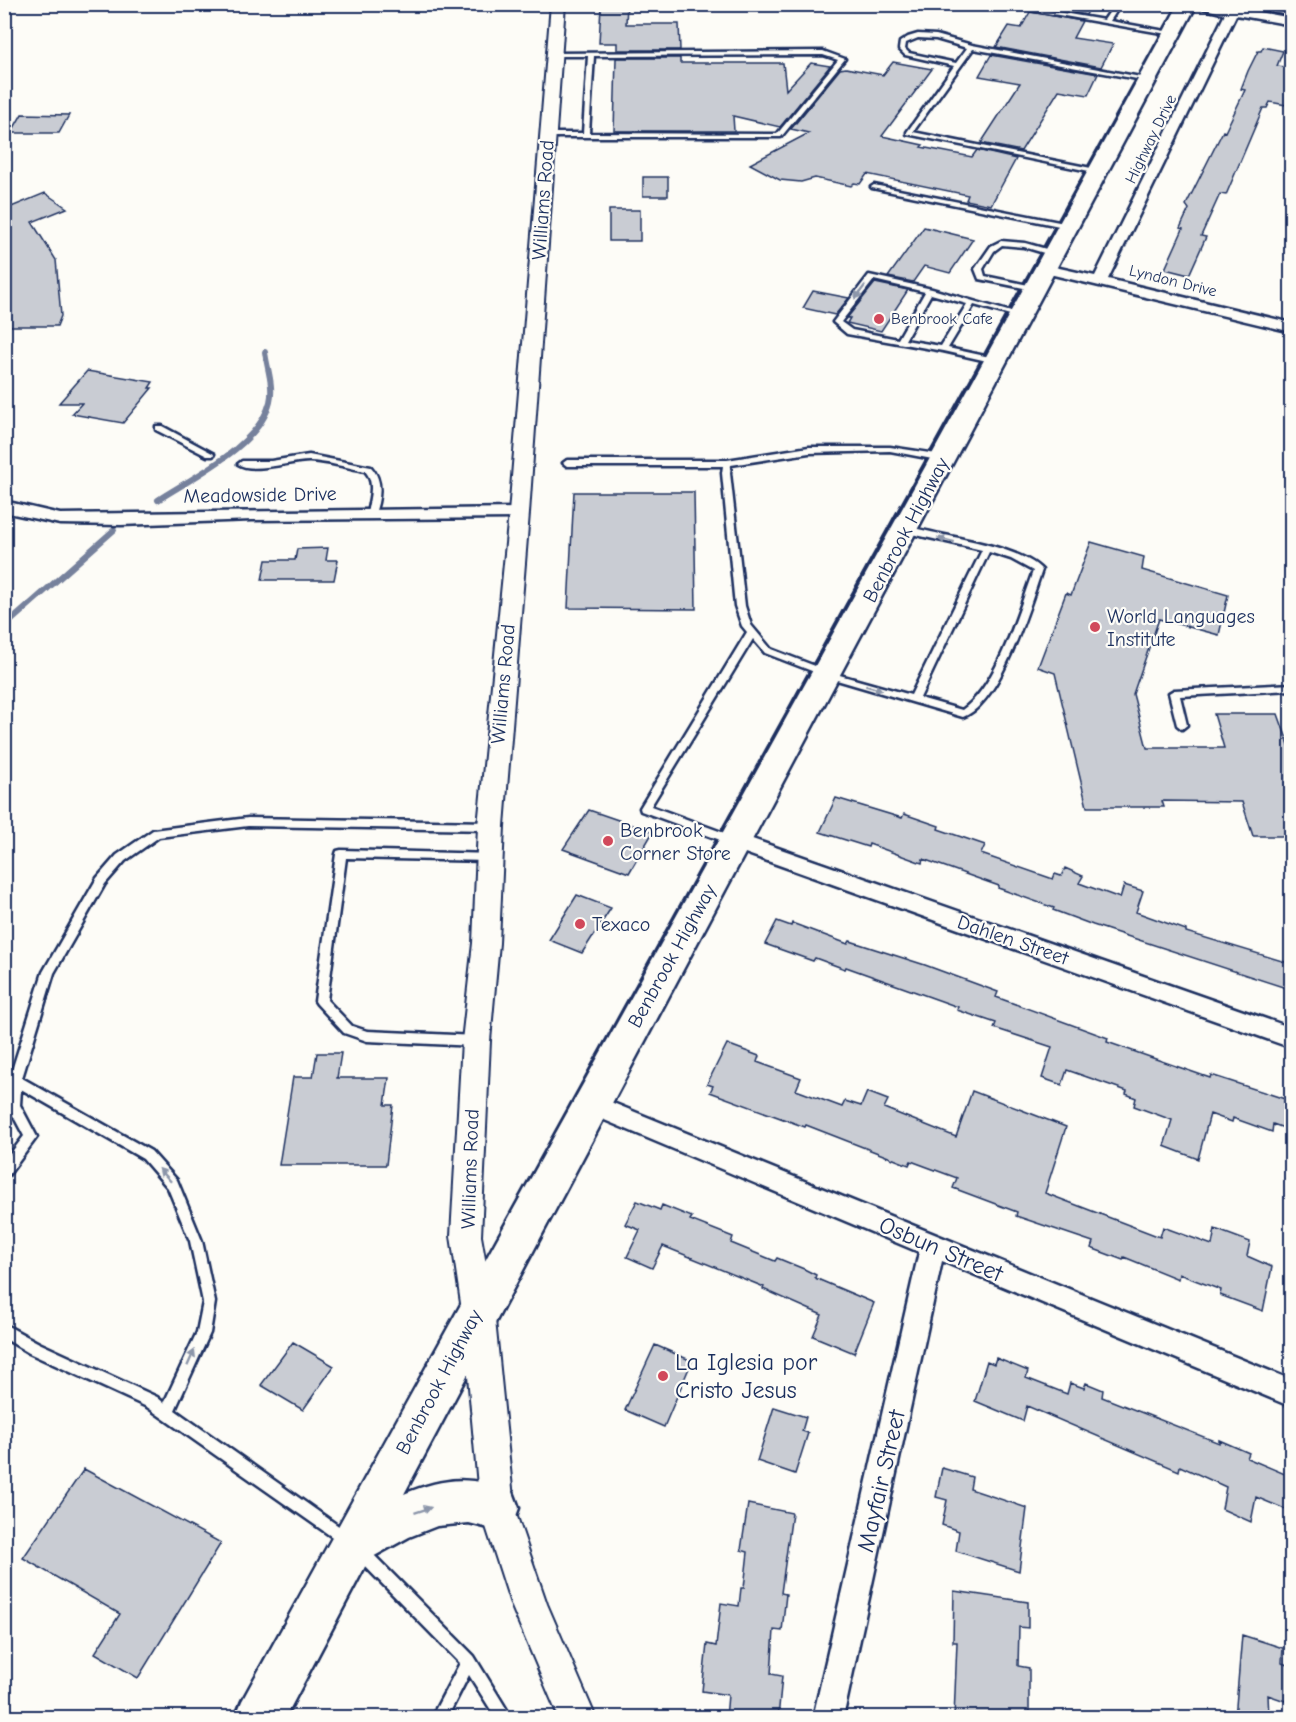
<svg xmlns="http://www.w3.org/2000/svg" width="1296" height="1722" viewBox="0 0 1296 1722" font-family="'Comic Neue',sans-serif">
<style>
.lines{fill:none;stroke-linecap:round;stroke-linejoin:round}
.stream{stroke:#76819c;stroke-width:6}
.building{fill:#c9ccd3;stroke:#1b2f5e;stroke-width:1.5}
.service-casing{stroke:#1b2f5e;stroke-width:5}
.minor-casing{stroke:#1b2f5e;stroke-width:5}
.tertiary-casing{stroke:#1b2f5e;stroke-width:4}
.primary-casing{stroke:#1b2f5e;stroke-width:5}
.service{fill:#fdfcf7;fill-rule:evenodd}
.minor{fill:#fdfcf7;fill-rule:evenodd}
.tertiary{fill:#fdfcf7;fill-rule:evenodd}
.primary{fill:#fdfcf7;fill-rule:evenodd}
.oneway{fill:#8c96aa}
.poi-dot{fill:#d1495b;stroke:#fdfcf7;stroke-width:2}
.labels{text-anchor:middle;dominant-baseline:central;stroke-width:4.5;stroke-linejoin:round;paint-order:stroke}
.far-street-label{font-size:16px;fill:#1b2f5e;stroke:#fdfcf7}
.far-poi-label{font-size:16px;fill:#1b2f5e;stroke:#fdfcf7;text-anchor:start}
.street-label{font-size:20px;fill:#1b2f5e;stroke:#fdfcf7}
.poi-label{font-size:20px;fill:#1b2f5e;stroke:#fdfcf7;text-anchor:start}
.near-street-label{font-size:24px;fill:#1b2f5e;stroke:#fdfcf7}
.near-poi-label{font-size:24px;fill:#1b2f5e;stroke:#fdfcf7;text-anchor:start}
</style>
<rect width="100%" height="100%" fill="#fdfcf7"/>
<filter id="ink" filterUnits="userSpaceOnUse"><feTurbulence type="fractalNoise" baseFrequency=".0167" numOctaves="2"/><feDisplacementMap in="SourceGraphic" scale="12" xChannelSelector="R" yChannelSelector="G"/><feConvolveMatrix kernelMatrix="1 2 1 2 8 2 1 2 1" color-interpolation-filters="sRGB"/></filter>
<g filter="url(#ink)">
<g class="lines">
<path class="stream" d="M 158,500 C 193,477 259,446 270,402 C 274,386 267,368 265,352
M 4,627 L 114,530"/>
</g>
<path class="building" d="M 627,4 L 626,24 L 679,24 L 680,50 L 617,50 L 617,43 L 599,43 L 601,6 Z
M 1035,4 L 1091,4 L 1086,15 Z
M 1030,12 L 1082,21 L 1073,38 L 1113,44 L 1101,67 L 996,47 L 1009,26 L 1021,28 Z
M 1263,47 L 1283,51 L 1277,66 L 1292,68 L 1292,106 L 1270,102 L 1267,108 L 1263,108 L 1226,195 L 1220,194 L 1201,236 L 1206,237 L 1189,275 L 1165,269 L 1183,229 L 1180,228 L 1189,209 L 1186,205 L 1223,131 L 1225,132 L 1245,90 L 1241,89 L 1248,71 L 1258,51 L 1261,51 Z
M 991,55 L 1098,74 L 1088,95 L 1059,90 L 1021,151 L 981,143 L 1020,83 L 979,76 Z
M 616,58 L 680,58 L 680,63 L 783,63 L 786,90 L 811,63 L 830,66 L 780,127 L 733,116 L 734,131 L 614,131 Z
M 893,62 L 932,69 L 882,136 L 923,145 L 921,147 L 972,157 L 977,150 L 1016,159 L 991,205 L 966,200 L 968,195 L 867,174 L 860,184 L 854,183 L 851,186 L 815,178 L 801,182 L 780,180 L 750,164 L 809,133 L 791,129 L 840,69 L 846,68 L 883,75 Z
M 22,114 L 69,115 L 59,133 L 11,133 Z
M 643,177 L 668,177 L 668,196 L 643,196 Z
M 45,193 L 67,208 L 32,222 L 56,260 L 61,316 L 57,326 L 4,326 L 4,210 Z
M 609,210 L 640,210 L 640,241 L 609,241 Z
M 924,227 L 973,239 L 950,273 L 924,266 L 913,282 L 888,277 Z
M 875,283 L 908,290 L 881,331 L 847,323 L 850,318 L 847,318 Z
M 813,291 L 849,298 L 835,315 L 803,308 Z
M 87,371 L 153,382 L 149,388 L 152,388 L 123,423 L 72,414 L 82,403 L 59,403 Z
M 574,492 L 694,492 L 696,609 L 568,608 Z
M 1091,542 L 1144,557 L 1142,570 L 1228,595 L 1219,635 L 1159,619 L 1133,694 L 1147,748 L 1224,748 L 1214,714 L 1278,714 L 1292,753 L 1292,836 L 1253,836 L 1242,802 L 1162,801 L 1164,807 L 1087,807 L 1055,673 L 1038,667 L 1066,593 L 1071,595 Z
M 328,548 L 326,560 L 338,560 L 334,580 L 262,580 L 266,560 L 295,560 L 297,549 Z
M 836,798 L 902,818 L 904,814 L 939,826 L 938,829 L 985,845 L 981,854 L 1053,879 L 1055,874 L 1061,876 L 1065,868 L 1083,876 L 1079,883 L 1120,898 L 1124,885 L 1143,891 L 1136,912 L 1186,930 L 1186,932 L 1292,964 L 1292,990 L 1093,925 L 1053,910 L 1054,908 L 998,888 L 999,886 L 923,859 L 922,863 L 869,844 L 868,847 L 820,832 Z
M 589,810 L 653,832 L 629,873 L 563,849 Z
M 577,895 L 611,908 L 582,953 L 549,940 Z
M 777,921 L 791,926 L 792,923 L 848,944 L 850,941 L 925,965 L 998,992 L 996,997 L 1108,1038 L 1107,1042 L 1210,1078 L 1211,1075 L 1285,1099 L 1284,1104 L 1292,1106 L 1292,1131 L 1273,1124 L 1272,1132 L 1233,1118 L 1232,1122 L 1210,1114 L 1198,1159 L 1164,1146 L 1172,1120 L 1134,1106 L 1136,1098 L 1126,1094 L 1127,1091 L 1067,1070 L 1062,1085 L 1042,1078 L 1052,1047 L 994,1028 L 996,1023 L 957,1010 L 958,1007 L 846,967 L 845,969 L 815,958 L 813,961 L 765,944 Z
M 727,1044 L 759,1056 L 757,1062 L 801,1078 L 796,1090 L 842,1107 L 845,1101 L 861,1106 L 867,1092 L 888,1100 L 884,1108 L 956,1137 L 972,1091 L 1066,1127 L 1045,1193 L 1160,1237 L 1163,1227 L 1212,1245 L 1215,1229 L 1250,1242 L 1247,1256 L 1272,1267 L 1263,1311 L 1220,1295 L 1221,1290 L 1179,1274 L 1178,1279 L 1124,1257 L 1123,1260 L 1091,1248 L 1093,1242 L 1016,1216 L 1017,1212 L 953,1188 L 957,1178 L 911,1161 L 909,1165 L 806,1125 L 805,1127 L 710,1092 L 713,1086 L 707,1084 Z
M 317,1053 L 341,1053 L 337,1078 L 389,1078 L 385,1105 L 393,1105 L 386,1165 L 279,1165 L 293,1077 L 313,1077 Z
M 637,1201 L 660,1210 L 662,1205 L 692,1217 L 690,1220 L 733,1237 L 731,1243 L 775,1261 L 777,1258 L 804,1269 L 816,1275 L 815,1278 L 874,1303 L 854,1353 L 813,1336 L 822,1315 L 763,1289 L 764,1287 L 663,1246 L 652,1268 L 627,1257 L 640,1230 L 625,1224 Z
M 293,1342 L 334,1366 L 303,1410 L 261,1385 Z
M 655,1345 L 692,1361 L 664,1427 L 625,1410 Z
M 996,1358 L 1028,1371 L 1026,1378 L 1067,1394 L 1070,1383 L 1084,1388 L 1086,1383 L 1103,1390 L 1102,1397 L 1219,1443 L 1219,1440 L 1249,1453 L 1247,1458 L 1292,1477 L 1292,1512 L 1256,1497 L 1251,1522 L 1222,1509 L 1226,1487 L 1180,1466 L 1179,1471 L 1027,1406 L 1023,1421 L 975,1401 L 987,1361 L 994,1364 Z
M 774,1407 L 806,1417 L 802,1431 L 808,1433 L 795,1474 L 757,1461 Z
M 942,1468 L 972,1477 L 970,1489 L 1027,1508 L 1019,1571 L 956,1551 L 959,1531 L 942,1525 L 947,1500 L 936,1497 Z
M 84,1469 L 221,1543 L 138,1678 L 95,1653 L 120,1614 L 23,1558 Z
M 748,1504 L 792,1513 L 781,1593 L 786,1594 L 782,1631 L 774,1630 L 771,1674 L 782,1676 L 778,1718 L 726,1718 L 728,1695 L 702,1691 L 707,1644 L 716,1646 L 721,1603 L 739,1606 L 741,1588 L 744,1588 L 748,1552 L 741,1550 Z
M 954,1591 L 1028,1602 L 1028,1628 L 1019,1627 L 1018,1666 L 1029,1668 L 1029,1718 L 954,1718 L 957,1642 L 953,1642 Z
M 1242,1635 L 1283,1648 L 1282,1663 L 1290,1666 L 1288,1702 L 1268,1695 L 1269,1718 L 1235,1718 Z"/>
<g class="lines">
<g class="service-casing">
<path id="service" d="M 1115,4 L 1121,4 L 1110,21 L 1176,33 L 1173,35 L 1030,10 L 1033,8 L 1104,20 Z
M 918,34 L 936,35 L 972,45 L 1151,79 L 1148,81 L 973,49 L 913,132 L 1101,170 L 1101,172 L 1099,173 L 907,134 L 907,132 L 954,66 L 905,55 L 899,49 L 900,42 L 908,37 ZM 918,38 L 936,39 L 967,48 L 956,63 L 909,53 L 905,49 L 906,43 Z
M 823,51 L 845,59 L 781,137 L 548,137 L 545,135 L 548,133 L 583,133 L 588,56 L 555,56 L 553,55 L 553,53 ZM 823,55 L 838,60 L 777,134 L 589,133 L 594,56 Z
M 874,185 L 1069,224 L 1072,226 L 1069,228 L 872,188 L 871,187 Z
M 1001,241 L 1025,243 L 1057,252 L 1058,254 L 1054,256 L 1024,247 L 1002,245 L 994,251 L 983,269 L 985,276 L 1038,287 L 1038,291 L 979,279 L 975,269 L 991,246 Z
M 869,275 L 932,289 L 1025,316 L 1021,318 L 974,305 L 948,348 L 999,359 L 1000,361 L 996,363 L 943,351 L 847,334 L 833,322 ZM 874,280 L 925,292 L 898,339 L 852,330 L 841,322 ZM 931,294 L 967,304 L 941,346 L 905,340 Z
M 156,426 L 162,426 L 214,454 L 213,456 L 207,456 L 156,430 Z
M 809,447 L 890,447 L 943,455 L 947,458 L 943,461 L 890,451 L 809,453 L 731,465 L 730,473 L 745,606 L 751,625 L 771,649 L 836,674 L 911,695 L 982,550 L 903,532 L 903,528 C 915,527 929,532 940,534 C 968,540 1024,550 1042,570 C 1029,607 1001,703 963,717 L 830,678 L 765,653 L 753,639 L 651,806 L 738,838 L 739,841 L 738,844 L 734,845 L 641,811 L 640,808 L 747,632 L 742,626 L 735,606 L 722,473 L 723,466 L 567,466 L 563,463 L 567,460 L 727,460 ZM 989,552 L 1011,559 L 1033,571 C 1018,612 998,685 962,710 L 920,698 Z
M 309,455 L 371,467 C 384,481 380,500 374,516 L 368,516 L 367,514 C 369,500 376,483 365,471 C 349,468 324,461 309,461 C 291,461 253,474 238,464 L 242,461 L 271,461 Z
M 1292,684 L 1292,690 L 1180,696 L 1187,725 L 1182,729 L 1177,725 L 1169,693 L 1174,690 Z
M 248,818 L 491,822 L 496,826 L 491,830 L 248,826 L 159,837 L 125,861 L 105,884 L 54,973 L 22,1078 L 151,1151 L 177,1180 L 202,1241 L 215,1302 L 210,1333 L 175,1410 L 350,1534 L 352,1539 L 350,1544 L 345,1546 L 147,1407 L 29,1353 L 4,1338 L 4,1324 L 39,1343 L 157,1397 L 164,1403 L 197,1332 L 203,1302 L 190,1241 L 168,1188 L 143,1159 L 21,1089 L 20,1105 L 37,1137 L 8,1176 L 4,1177 L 4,1162 L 24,1136 L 8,1106 L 9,1080 L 43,972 L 97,878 L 117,855 L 153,830 Z
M 341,850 L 493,854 L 494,857 L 493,860 L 489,861 L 346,858 L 327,1000 L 352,1026 L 367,1031 L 476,1036 L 480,1038 L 482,1041 L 480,1044 L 476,1046 L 367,1041 L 344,1033 L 317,1004 L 315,1001 L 336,854 L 337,851 Z
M 360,1544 L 365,1546 L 474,1656 L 512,1718 L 496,1718 L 469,1675 L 447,1718 L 431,1718 L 460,1663 L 355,1556 L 353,1551 L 355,1546 Z"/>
</g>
<g class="minor-casing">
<path id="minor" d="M 1186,4 L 1213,4 L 1292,18 L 1292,25 L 1236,15 L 1108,279 L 1292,323 L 1292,332 L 1041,272 L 1039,269 L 1046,265 L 1095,276 L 1225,14 Z
M 4,501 L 60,514 L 519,508 L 525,509 L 528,513 L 525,517 L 519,518 L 252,520 L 121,525 L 60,524 L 4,512 Z
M 735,833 L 1292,1028 L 1292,1048 L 728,847 L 725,841 L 728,835 Z
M 591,1094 L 1292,1380 L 1292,1407 L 942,1261 L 843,1718 L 813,1718 L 919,1252 L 583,1111 L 579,1104 L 583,1097 Z"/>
</g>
<g class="tertiary-casing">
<path id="tertiary" d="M 551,4 L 565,4 L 529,513 L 504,826 L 499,943 L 490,1041 L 481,1236 L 494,1310 L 514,1508 L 547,1604 L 596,1718 L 559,1718 L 512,1607 L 480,1508 L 462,1310 L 451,1236 L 462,1041 L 473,943 L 478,826 L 509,513 Z"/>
</g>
<g class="primary-casing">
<path id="primary" d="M 1179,4 L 1197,4 L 404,1494 C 445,1477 471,1475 513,1492 L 519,1508 L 513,1524 L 497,1530 L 469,1523 L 437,1526 L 409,1537 L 369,1559 L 285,1718 L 235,1718 L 242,1701 C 553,1135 870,572 1179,4 Z"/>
</g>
<use href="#service" class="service"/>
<use href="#minor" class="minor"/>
<use href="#tertiary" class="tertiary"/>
<use href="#primary" class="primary"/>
</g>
<defs><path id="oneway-solid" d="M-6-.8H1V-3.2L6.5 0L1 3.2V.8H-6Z" transform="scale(1.5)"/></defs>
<g class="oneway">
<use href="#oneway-solid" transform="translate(860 292) rotate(127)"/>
<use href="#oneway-solid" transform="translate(946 540) rotate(-166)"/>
<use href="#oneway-solid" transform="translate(874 688) rotate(16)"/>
<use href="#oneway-solid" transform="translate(165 1175) rotate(-132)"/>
<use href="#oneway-solid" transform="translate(191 1358) rotate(-66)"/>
<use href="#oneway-solid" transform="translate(423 1510) rotate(-18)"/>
</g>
</g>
<g class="poi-dot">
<circle cx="879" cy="319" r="6"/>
<circle cx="1095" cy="627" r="6"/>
<circle cx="608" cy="841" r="6"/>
<circle cx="580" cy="924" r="6"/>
<circle cx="663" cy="1376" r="6"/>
</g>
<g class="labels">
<g class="far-street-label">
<text transform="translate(1151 139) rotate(-64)">Highway Drive</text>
<text transform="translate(1173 281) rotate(14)">Lyndon Drive</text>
</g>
<g class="far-poi-label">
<text x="891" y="319">Benbrook Cafe</text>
</g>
<g class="street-label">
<text transform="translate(543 200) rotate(-86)">Williams Road</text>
<text transform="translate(260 495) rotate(-1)">Meadowside Drive</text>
<text transform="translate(906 530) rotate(-62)">Benbrook Highway</text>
<text transform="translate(503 684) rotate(-85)">Williams Road</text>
<text transform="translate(1013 940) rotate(19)">Dahlen Street</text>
<text transform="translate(672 956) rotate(-61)">Benbrook Highway</text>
<text transform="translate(470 1169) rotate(-88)">Williams Road</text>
<text transform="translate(439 1382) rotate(-62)">Benbrook Highway</text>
</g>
<g class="poi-label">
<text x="1107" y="616">World Languages<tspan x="1107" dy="23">Institute</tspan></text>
<text x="620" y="830">Benbrook<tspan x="620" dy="23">Corner Store</tspan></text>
<text x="592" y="924">Texaco</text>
</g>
<g class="near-street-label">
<text transform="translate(941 1249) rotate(23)">Osbun Street</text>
<text transform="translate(881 1481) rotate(-77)">Mayfair Street</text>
</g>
<g class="near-poi-label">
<text x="675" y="1362">La Iglesia por<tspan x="675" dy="28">Cristo Jesus</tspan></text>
</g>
</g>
<rect width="1296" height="1722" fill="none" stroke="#fdfcf7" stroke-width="24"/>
<rect x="12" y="12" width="1272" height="1698" fill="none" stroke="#1b2f5e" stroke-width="2" filter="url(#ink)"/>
</svg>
